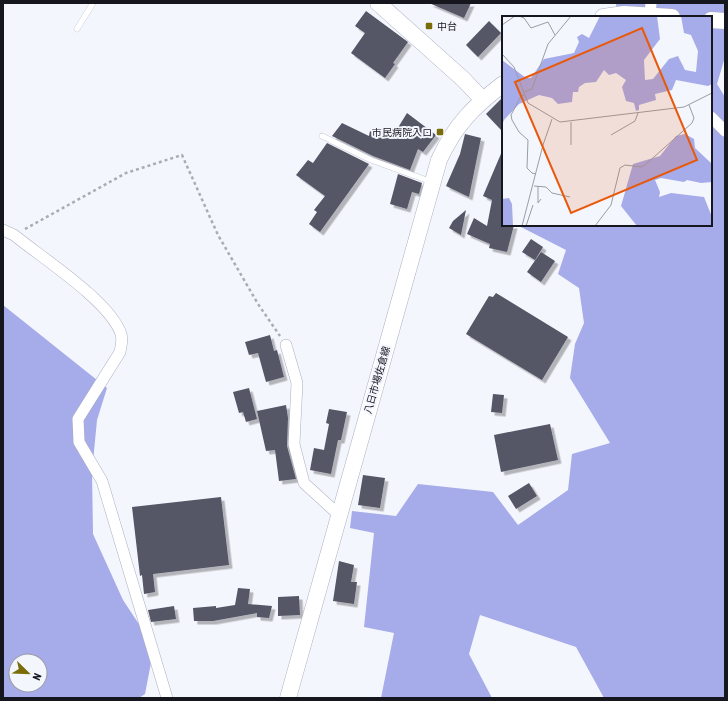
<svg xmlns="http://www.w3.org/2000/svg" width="728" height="701" viewBox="0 0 728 701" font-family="'Asap Condensed','Noto Sans JP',sans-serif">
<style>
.forest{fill:#a6abe9;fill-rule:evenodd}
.building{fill:#545666;filter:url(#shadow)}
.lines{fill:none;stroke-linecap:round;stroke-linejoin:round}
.lane-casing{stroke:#acaec1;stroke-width:6}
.street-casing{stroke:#acaec1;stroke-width:12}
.secondary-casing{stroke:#acaec1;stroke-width:17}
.path{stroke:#aaacb3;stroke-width:2.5;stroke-dasharray:3 3;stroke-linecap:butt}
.lane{stroke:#fff;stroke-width:5.5}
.street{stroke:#fff;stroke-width:11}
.secondary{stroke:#fff;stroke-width:16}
.poi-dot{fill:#7a6c07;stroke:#f4f6fd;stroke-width:1.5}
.labels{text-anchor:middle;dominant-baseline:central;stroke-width:4;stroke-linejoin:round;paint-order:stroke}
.poi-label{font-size:10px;fill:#16171e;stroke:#f4f6fd;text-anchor:start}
.street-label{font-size:10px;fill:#16171e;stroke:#f4f6fd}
.inset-road{fill:none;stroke:#9b9da4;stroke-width:1}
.view{fill:#e8590c;fill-opacity:0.15;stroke:#e8590c;stroke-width:2}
.inset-edge{fill:none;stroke:#16171e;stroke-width:2}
</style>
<defs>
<filter id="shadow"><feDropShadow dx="3.5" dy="3.5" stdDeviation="0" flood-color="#0004"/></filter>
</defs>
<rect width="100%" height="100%" fill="#f4f6fd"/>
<path class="forest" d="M 616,3 L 725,3 L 725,57 L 717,84 L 725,97 L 725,698 L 604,698 L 576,647 L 480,615 L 469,654 L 492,698 L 381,698 L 394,633 L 364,627 L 374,533 L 350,528 L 352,511 L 396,516 L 418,484 L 493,492 L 518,525 L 568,490 L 572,454 L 610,443 L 570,378 L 575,344 L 584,323 L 579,288 L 558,274 L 566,250 L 521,227 L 522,225 L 711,225 L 711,17 L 617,17 Z
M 3,305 L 107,388 L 97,420 L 92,472 L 93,534 L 123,600 L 154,647 L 145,694 L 139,698 L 3,698 ZM 16,661 L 40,661 L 40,685 L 16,685 Z"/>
<path class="building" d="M 429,3 L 471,3 L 464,18 Z
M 366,11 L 408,42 L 393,63 L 395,64 L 385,78 L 351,53 L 365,33 L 355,26 Z
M 489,21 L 501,33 L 478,57 L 466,45 Z
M 503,97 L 503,132 L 486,114 Z
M 407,113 L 436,135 L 423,152 L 418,149 L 410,170 L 373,156 L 332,136 L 342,123 L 369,136 L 370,131 L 391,139 Z
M 465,134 L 481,138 L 469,197 L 446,186 L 460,154 Z
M 327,143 L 369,164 L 320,232 L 309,224 L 317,212 L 314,210 L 325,196 L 296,175 L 308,160 L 313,163 Z
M 503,149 L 503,225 L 514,225 L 507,252 L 489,248 L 490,244 L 467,234 L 474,218 L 487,226 L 492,200 L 483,196 Z
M 398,174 L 422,183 L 419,194 L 412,192 L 407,209 L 390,204 Z
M 466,210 L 461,235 L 449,228 L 453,221 Z
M 531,239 L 543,247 L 535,260 L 522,252 Z
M 541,252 L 555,261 L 541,282 L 527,272 Z
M 496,293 L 568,337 L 542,380 L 466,334 L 489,296 L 493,297 Z
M 270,335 L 274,351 L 277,350 L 284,377 L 266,382 L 258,353 L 249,355 L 245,342 Z
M 249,388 L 257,419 L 246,422 L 243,412 L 239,413 L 233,392 Z
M 493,394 L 504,395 L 502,413 L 491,412 Z
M 286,405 L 288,418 L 287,446 L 296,479 L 279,481 L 275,450 L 266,451 L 257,411 Z
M 329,409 L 347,412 L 341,440 L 338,440 L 331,474 L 310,470 L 314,448 L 324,450 L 329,424 L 326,423 Z
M 550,424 L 558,460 L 501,472 L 494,435 Z
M 363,475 L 385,478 L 380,508 L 358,505 Z
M 529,483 L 537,496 L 516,509 L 508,496 Z
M 221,497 L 229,565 L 153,574 L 155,592 L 144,594 L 142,575 L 140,576 L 132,507 Z
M 339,561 L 354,565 L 351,582 L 357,582 L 354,604 L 333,601 Z
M 238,588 L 250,589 L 248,604 L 272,606 L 269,618 L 257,617 L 257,613 L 213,621 L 194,621 L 193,608 L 216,606 L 216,608 L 235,605 Z
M 299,596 L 300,615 L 278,616 L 278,597 Z
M 174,606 L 176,619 L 151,622 L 148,610 Z"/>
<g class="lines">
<g class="lane-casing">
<path id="lane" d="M 77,29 L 93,3
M 322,136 L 371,160 L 432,182"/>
</g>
<g class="street-casing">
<path id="street" d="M 650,16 L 651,3
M 711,117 L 725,131
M 3,230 L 14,235 C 42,258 110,301 121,334 C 123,340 121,346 120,352 L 78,419 L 79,442 L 102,481 L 167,698
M 286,345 L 297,383 L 294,444 L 304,483 L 339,515"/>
</g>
<g class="secondary-casing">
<path id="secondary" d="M 378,3 L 463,79 L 483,100
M 603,17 L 624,14 L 672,17
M 711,20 L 725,21
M 288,698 L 439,160 C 455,125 473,107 503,84"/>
</g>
<path class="path" d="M 25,229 L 126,173 L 182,155 L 218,235 L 258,304 L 280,336"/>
<use href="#lane" class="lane"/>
<use href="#street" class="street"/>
<use href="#secondary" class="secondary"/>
</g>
<g class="poi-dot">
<rect x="425" y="22" width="8" height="8" rx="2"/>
<rect x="436" y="128" width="8" height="8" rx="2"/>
</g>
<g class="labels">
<g class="poi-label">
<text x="437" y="26">中台</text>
<text x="432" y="132" text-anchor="end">市民病院入ロ</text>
</g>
<g class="street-label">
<text transform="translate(377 380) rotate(-74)">八日市場佐倉線</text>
</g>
</g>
<g transform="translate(502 16)">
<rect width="210" height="210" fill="#f4f6fd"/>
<path d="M 98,0 L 155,0 L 158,23 L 142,44 L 143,64 L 151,63 L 167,43 L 176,40 L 183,54 L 194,56 L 196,35 L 189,19 L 182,17 L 179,0 L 210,0 L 210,68 L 206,70 L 174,64 L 170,74 L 153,78 L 154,84 L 137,89 L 137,94 L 134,95 L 132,87 L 124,85 L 120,71 L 124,64 L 114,57 L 107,59 L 102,54 L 94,66 L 83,67 L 77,71 L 76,76 L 71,76 L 70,86 L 56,88 L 50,82 L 37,79 L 17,88 L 2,104 L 0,109 L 0,44 L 24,62 L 29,62 L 42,43 L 72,37 L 77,26 L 75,21 L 80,18 L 87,22 ZM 183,118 L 192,123 L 193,132 L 210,148 L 210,166 L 199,167 L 185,164 L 182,166 L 159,162 L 153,164 L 158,176 L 157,181 L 169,177 L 202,181 L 210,201 L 210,210 L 135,210 L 119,190 L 131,148 L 158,140 L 174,120 ZM 7,182 L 10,188 L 11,210 L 0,210 L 0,183 Z" fill="#a6abe9"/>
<path class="inset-road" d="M 17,0 L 22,2 L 29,12 L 46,6 L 53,19M 0,9 L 13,0M 0,38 L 12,51 L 26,87 L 58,106 L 182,91 L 210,77M 22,76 L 30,73 L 46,28 L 69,0M 22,79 L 19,80 L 9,99 L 10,104 L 17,116 L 26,124 L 25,152 L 30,157 L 34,158M 69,106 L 69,129M 109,119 L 133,105 L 136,97M 32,170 L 44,171 L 50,177 L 68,181M 36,170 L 36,187 L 39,183M 20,210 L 41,129 L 50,103M 24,210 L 31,189M 93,210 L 109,189 L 118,152 L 123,149 L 139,151 L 143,149 L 190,107 L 192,102 L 187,89"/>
<path class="view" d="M 140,12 L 195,144 L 69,197 L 13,66 Z"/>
<rect width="210" height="210" class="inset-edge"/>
</g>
<rect width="728" height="701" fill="none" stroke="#16171e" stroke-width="8"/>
<g transform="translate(28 673) rotate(113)"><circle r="19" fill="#f4f6fd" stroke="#9b9da4"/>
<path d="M0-3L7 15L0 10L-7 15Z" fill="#7a6c07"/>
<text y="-6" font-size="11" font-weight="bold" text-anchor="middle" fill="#16171e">N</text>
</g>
</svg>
